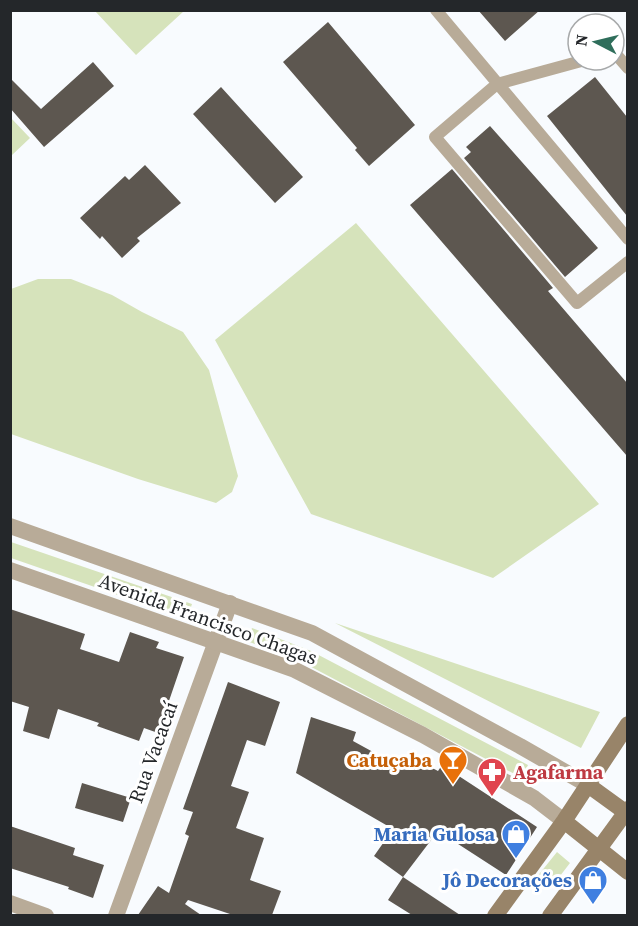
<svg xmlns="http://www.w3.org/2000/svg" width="638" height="926" viewBox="0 0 638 926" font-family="'Source Serif 4',serif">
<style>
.green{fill:#d6e3bb}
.building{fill:#5d5750}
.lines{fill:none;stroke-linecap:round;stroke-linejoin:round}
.service{stroke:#b8ab98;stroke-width:12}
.minor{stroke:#b8ab98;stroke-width:16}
.tertiary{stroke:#b8ab98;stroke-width:16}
.secondary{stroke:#988469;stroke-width:16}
.labels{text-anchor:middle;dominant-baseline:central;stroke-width:6;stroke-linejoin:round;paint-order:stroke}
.street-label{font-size:20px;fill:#24272a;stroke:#fff}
.food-label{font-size:20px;font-weight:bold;fill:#c56008;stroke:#fff;text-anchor:end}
.health-label{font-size:20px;font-weight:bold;fill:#be3a42;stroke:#fff;text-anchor:start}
.shop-label{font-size:20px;font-weight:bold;fill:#366cbe;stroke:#fff;text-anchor:end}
</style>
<rect width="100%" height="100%" fill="#f8fbfe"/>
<path class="green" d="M 95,11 L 184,11 L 136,55 Z
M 11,118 L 30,138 L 11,156 Z
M 356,223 L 599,504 L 493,578 L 311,514 L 215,340 Z
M 38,279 L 71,279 L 112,295 L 142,312 L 183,332 L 209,370 L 238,476 L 232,492 L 216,503 L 138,479 L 11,434 L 11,289 Z
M 11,542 L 192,604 L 187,619 L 11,558 Z
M 335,623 L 600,712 L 581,748 Z
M 252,628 L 311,651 L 528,765 L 522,778 L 300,661 L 247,641 Z
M 557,852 L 570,863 L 550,889 L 536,878 Z"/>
<path class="building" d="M 478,10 L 540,10 L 505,41 Z
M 328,22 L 415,125 L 369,166 L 355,150 L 357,148 L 283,62 Z
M 93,62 L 114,86 L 44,147 L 10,108 L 10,78 L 41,109 Z
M 595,77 L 627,117 L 627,216 L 547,116 Z
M 221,87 L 303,177 L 275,203 L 193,114 Z
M 490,126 L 598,248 L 565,277 L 464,158 L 471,152 L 466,147 Z
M 145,165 L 181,203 L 137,238 L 140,241 L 122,258 L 102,236 L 100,239 L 80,218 L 125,176 L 129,180 Z
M 452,169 L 553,288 L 548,291 L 627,383 L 627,456 L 410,205 Z
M 10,609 L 85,634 L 80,649 L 119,662 L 130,632 L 159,642 L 156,648 L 184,657 L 158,733 L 144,728 L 139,741 L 97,726 L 99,723 L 58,709 L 49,739 L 23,731 L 29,707 L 10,701 Z
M 228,682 L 280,702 L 265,746 L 247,740 L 231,786 L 249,792 L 236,828 L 264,838 L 250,880 L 281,891 L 272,915 L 233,915 L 188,900 L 185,904 L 201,915 L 138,915 L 158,886 L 169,893 L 189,836 L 185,834 L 193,812 L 183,809 Z
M 311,717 L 356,732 L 353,741 L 404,769 L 411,757 L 438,771 L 442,765 L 537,827 L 506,875 L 438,831 L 403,877 L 460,915 L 412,915 L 388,900 L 403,877 L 374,856 L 393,829 L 296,773 Z
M 82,783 L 131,798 L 123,822 L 75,808 Z
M 10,826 L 75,848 L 73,855 L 104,865 L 93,898 L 68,889 L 69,887 L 10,868 Z"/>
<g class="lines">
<path class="service" d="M 436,10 L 628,239
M 614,52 L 628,68
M 585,60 L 497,84 L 435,137 L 577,303 L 628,262"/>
<path class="minor" d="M 10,903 L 46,916
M 116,916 L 230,603"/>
<path class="tertiary" d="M 10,526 L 312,633 L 520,746 L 588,785
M 10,570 L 295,670 L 423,735 L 534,798 L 564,821"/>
<path class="secondary" d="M 588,785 L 628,814
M 564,821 L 628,872
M 495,916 L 564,821 L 628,724
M 550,916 L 628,809"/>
</g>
<defs>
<g id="bar-pin" transform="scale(1.5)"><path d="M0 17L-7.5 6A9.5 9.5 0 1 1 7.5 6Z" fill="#e8710a" stroke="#fff"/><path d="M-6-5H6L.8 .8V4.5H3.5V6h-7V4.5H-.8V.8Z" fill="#fff"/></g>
<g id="pharmacy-pin" transform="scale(1.5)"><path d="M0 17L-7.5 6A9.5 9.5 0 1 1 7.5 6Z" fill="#e0444e" stroke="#fff"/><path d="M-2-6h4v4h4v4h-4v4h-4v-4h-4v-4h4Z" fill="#fff"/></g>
<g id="shop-pin" transform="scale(1.5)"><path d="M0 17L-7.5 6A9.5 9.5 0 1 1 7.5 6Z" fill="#3f7fe0" stroke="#fff"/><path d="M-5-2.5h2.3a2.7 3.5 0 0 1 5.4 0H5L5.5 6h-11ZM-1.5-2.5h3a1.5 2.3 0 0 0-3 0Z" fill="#fff"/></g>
</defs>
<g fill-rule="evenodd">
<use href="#bar-pin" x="453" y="760"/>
<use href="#pharmacy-pin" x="492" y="772"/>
<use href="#shop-pin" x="516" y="834"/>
<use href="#shop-pin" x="593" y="880"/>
</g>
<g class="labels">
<g class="street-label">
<text transform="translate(208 619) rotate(20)">Avenida Francisco Chagas</text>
<text transform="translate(153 752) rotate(-70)">Rua Vacacaí</text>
</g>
<g class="food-label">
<text x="432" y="760">Catuçaba</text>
</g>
<g class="health-label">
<text x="513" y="772">Agafarma</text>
</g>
<g class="shop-label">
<text x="495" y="834">Maria Gulosa</text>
<text x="572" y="880">Jô Decorações</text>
</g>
</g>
<rect width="638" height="926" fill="none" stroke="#24272a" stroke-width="24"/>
<g transform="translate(596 42) rotate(277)"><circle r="28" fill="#ffffff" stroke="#a7a9aa" stroke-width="1.5"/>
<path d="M0-4.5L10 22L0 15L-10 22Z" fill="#2f6e5b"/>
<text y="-9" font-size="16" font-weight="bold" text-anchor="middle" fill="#24272a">N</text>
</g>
</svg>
